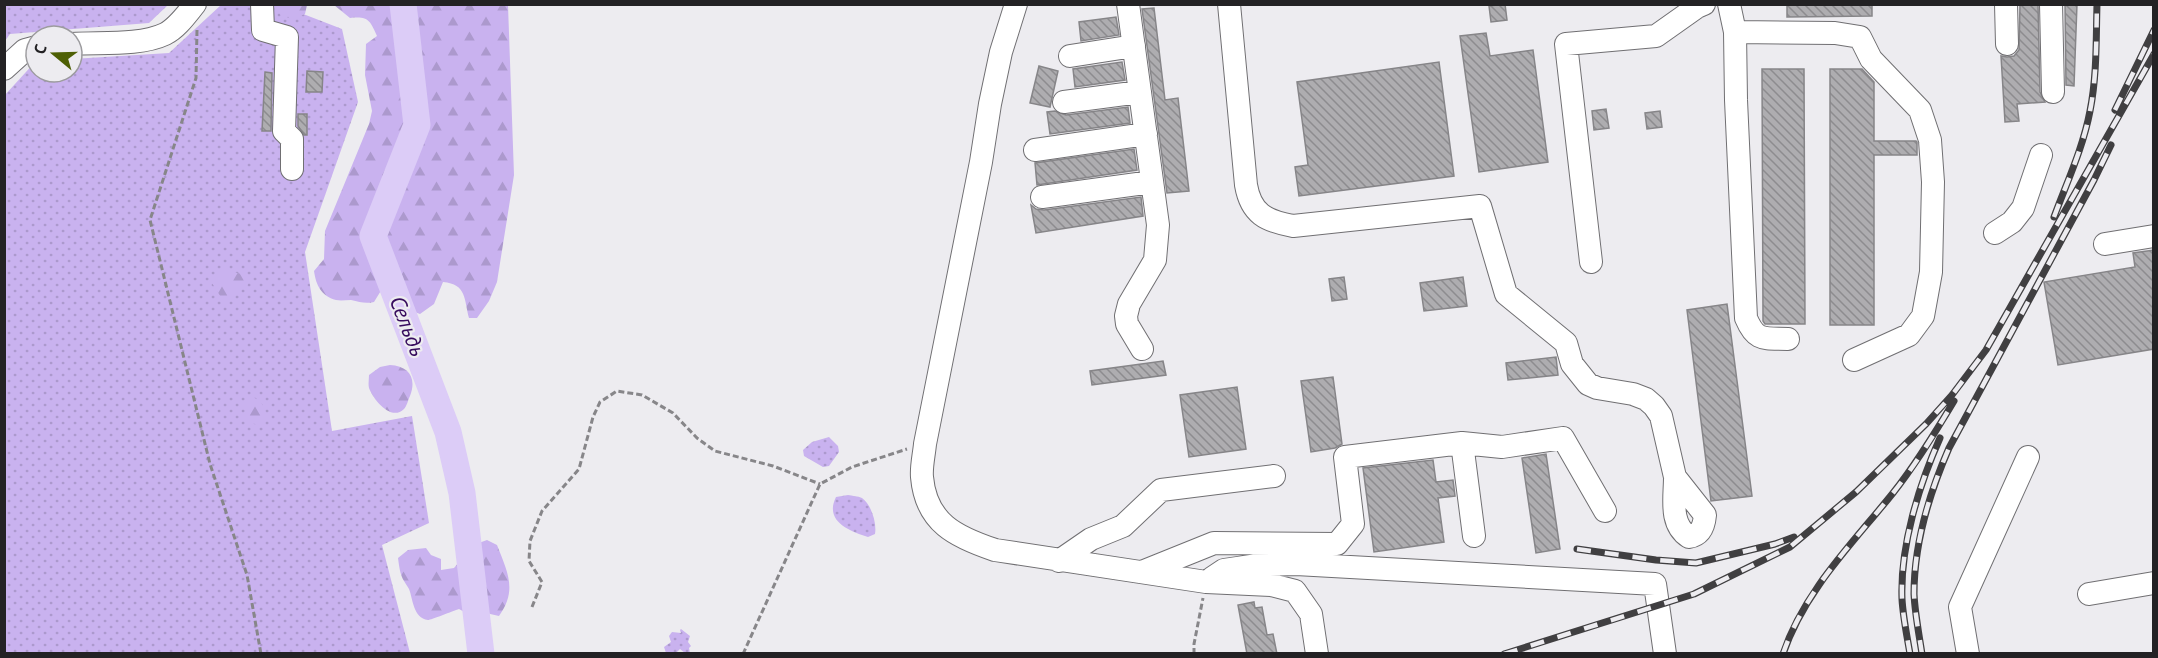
<svg xmlns="http://www.w3.org/2000/svg" width="2158" height="658" viewBox="0 0 2158 658" font-family="'PT Sans',sans-serif">
<style>
.grass{fill:url(#grass-dots)}
.forest{fill:url(#forest-firs)}
.lines{fill:none;stroke-linecap:round;stroke-linejoin:round}
.river{stroke:#dcccf7;stroke-width:27}
.building{fill:url(#building-back-hatch);stroke:#868588;stroke-width:1.5}
.minor-casing{stroke:#706f72;stroke-width:24}
.path{stroke:#878689;stroke-width:3;stroke-dasharray:6 3;stroke-linecap:butt}
.minor{stroke:#fff;stroke-width:22}
.rail-casing{stroke:#403f41;stroke-width:7}
.rail{stroke:#edecf0;stroke-width:4.5;stroke-dasharray:14;stroke-linecap:butt}
.labels{text-anchor:middle;dominant-baseline:central;stroke-width:4.5;stroke-linejoin:round;paint-order:stroke}
.water-label{font-size:22px;font-style:italic;fill:#370c5e;stroke:#edecf0}
</style>
<defs>
<pattern id="grass-dots" width="8" height="8" patternUnits="userSpaceOnUse" patternTransform="scale(1.5)"><rect width="8" height="8" fill="#c9b2ef"/><path d="M2 2h.1M6 6h.1" fill="none" stroke="#ac99cd" stroke-width="1.8" stroke-linecap="round"/></pattern>
<pattern id="forest-firs" width="22" height="20" patternUnits="userSpaceOnUse" patternTransform="scale(1.5)"><rect width="22" height="20" fill="#c9b2ef"/><path d="M5 1l3.5 6h-7zM16 11l3.5 6h-7z" fill="#ac99cd"/></pattern>
<pattern id="building-back-hatch" width="6" height="6" patternUnits="userSpaceOnUse" patternTransform="scale(1.5)"><rect width="6" height="6" fill="#aeadb0"/><path d="M-1 5l2 2M0 0l6 6M5-1l2 2" fill="none" stroke="#8d8c8f"/></pattern>
</defs>
<rect width="100%" height="100%" fill="#edecf0"/>
<path class="grass" d="M 5,4 L 168,4 L 168,5 L 149,23 L 10,34 L 5,41 Z
M 221,5 L 280,5 L 342,29 L 358,102 L 305,252 L 332,431 L 412,416 L 429,523 L 382,545 L 410,653 L 5,653 L 4,96 L 36,61 L 36,72 L 72,72 L 72,59 L 169,53 Z
M 829,437 L 838,446 L 839,452 L 829,466 L 823,467 L 804,456 L 803,450 L 812,442 Z
M 848,495 C 852,496 858,496 862,498 C 871,504 877,523 875,534 L 868,537 C 849,531 824,521 836,497 Z
M 681,629 L 690,636 L 688,642 L 691,646 L 689,648 L 690,653 L 685,653 L 680,649 L 676,653 L 666,653 L 664,647 L 671,642 L 669,636 L 672,632 L 681,633 L 680,630 Z"/>
<path class="forest" d="M 276,5 L 307,5 L 305,14 L 293,19 L 281,16 Z
M 334,5 L 508,5 L 514,175 L 497,282 L 489,301 L 477,318 L 469,318 C 464,300 467,284 443,282 L 434,304 L 420,314 L 409,310 L 389,288 L 382,289 L 374,302 C 365,304 360,302 351,300 C 346,300 341,301 336,300 C 321,296 316,285 314,271 L 324,259 L 325,231 L 369,124 L 372,111 L 365,75 L 366,44 L 377,36 C 370,20 368,16 350,18 Z
M 223,270 L 247,275 L 249,280 L 247,286 L 232,294 L 229,302 L 224,302 L 212,283 L 218,272 Z
M 390,365 C 409,366 417,378 410,396 C 408,400 407,406 404,409 C 391,422 373,399 369,388 C 368,384 369,379 369,375 L 380,367 Z
M 250,396 C 264,400 273,418 257,425 L 250,422 L 244,416 L 248,399 Z
M 487,540 L 497,545 C 507,571 518,590 499,616 L 477,611 L 468,614 L 459,609 C 453,611 431,620 428,620 C 413,618 413,599 409,589 C 408,587 405,583 404,581 C 400,575 399,565 398,558 L 408,550 L 426,548 L 431,555 L 441,559 L 441,570 L 454,568 L 459,562 L 468,557 L 476,544 Z"/>
<g class="lines">
<path class="river" d="M 403,4 L 417,125 L 373,236 L 448,432 L 462,493 L 481,654"/>
</g>
<path class="building" d="M 1505,4 L 1507,20 L 1491,22 L 1489,6 Z
M 1787,4 L 1872,4 L 1872,16 L 1787,17 Z
M 2020,4 L 2038,4 L 2040,92 L 2045,102 L 2017,104 L 2019,121 L 2005,122 L 2001,56 L 2007,57 L 2014,56 L 2019,50 Z
M 2065,4 L 2077,4 L 2074,86 L 2066,85 Z
M 1154,8 L 1165,100 L 1178,98 L 1189,191 L 1167,193 L 1142,9 Z
M 1116,17 L 1119,35 L 1081,41 L 1079,22 Z
M 1486,33 L 1490,56 L 1533,50 L 1548,162 L 1479,172 L 1460,36 Z
M 1122,62 L 1125,80 L 1075,87 L 1073,69 Z
M 1439,62 L 1454,176 L 1299,196 L 1295,167 L 1308,165 L 1297,82 Z
M 1039,66 L 1058,71 L 1050,107 L 1030,103 Z
M 1762,69 L 1804,69 L 1805,324 L 1765,324 L 1763,321 Z
M 1830,69 L 1862,69 L 1874,82 L 1874,141 L 1916,141 L 1917,142 L 1917,155 L 1874,155 L 1874,325 L 1830,325 Z
M 307,71 L 323,72 L 322,92 L 306,92 Z
M 265,72 L 272,73 L 271,131 L 262,131 Z
M 1128,107 L 1130,123 L 1050,134 L 1047,112 L 1055,111 L 1066,115 Z
M 1606,109 L 1609,128 L 1594,130 L 1592,111 Z
M 1660,111 L 1662,127 L 1647,129 L 1645,113 Z
M 298,114 L 307,114 L 307,135 L 304,135 L 298,126 Z
M 1134,149 L 1137,170 L 1037,185 L 1035,163 Z
M 1141,197 L 1143,216 L 1036,233 L 1031,205 L 1036,209 L 1044,210 Z
M 2154,250 L 2154,349 L 2058,365 L 2044,282 L 2135,267 L 2133,253 Z
M 1344,277 L 1347,299 L 1332,301 L 1329,279 Z
M 1463,277 L 1467,306 L 1424,311 L 1420,283 Z
M 1727,304 L 1752,496 L 1711,501 L 1687,310 Z
M 1556,357 L 1558,375 L 1508,380 L 1506,363 Z
M 1163,361 L 1166,375 L 1092,385 L 1090,371 Z
M 1333,377 L 1342,444 L 1335,448 L 1311,452 L 1301,381 Z
M 1237,387 L 1246,449 L 1189,457 L 1180,395 Z
M 1546,454 L 1560,549 L 1536,553 L 1522,458 Z
M 1433,460 L 1436,482 L 1453,480 L 1455,496 L 1438,498 L 1444,542 L 1374,552 L 1363,468 Z
M 1254,602 L 1255,608 L 1262,607 L 1267,635 L 1273,634 L 1277,654 L 1247,654 L 1238,605 Z"/>
<g class="lines">
<g class="minor-casing">
<path id="minor" d="M 262,4 L 263,30 L 287,37 L 284,131 L 292,139 L 292,169
M 1016,4 L 1001,52 L 990,104 L 981,162 L 925,444 C 924,455 921,467 922,477 C 926,523 956,537 995,550 L 1206,582 L 1271,585 L 1295,591 L 1311,614 L 1317,654
M 1128,4 L 1158,225 L 1155,260 L 1129,304 L 1126,316 L 1127,324 L 1142,349
M 1229,4 L 1246,185 C 1251,214 1266,221 1293,226 L 1480,206 L 1506,294 L 1566,343 L 1572,364 L 1588,384 L 1597,388 L 1633,394 L 1646,399 L 1654,406 L 1661,416 L 1675,477 L 1705,515 C 1704,526 1701,535 1689,537 C 1669,524 1675,498 1675,477
M 1729,4 L 1735,32 L 1736,100 L 1746,318 C 1756,342 1764,338 1788,339
M 2006,4 L 2007,44
M 2051,4 L 2053,92
M 1735,32 L 1835,33 L 1860,37 L 1871,59 L 1920,110 L 1930,140 L 1933,182 L 1931,272 L 1923,316 L 1909,335 L 1854,360
M 72,44 C 99,42 140,46 165,34 C 177,28 186,15 195,4
M 1070,56 L 1134,46
M 4,69 L 25,50 L 36,47
M 1064,102 L 1140,92
M 1035,150 L 1146,134
M 1042,197 L 1152,182
M 1995,233 L 2012,222 L 2023,208 L 2041,155
M 2105,244 L 2154,236
M 1591,262 L 1566,44 L 1656,36 L 1697,7 L 1704,4
M 1462,443 L 1502,447 L 1563,438 L 1605,511
M 1059,561 L 1091,539 L 1123,526 L 1161,490 L 1274,476
M 1142,572 L 1214,543 L 1337,544 L 1353,524 L 1345,457 L 1462,443 L 1474,536
M 1212,578 L 1224,570 L 1258,565 L 1296,564 L 1655,584 L 1665,654
M 2089,594 L 2154,583
M 1968,654 L 1960,607 L 2028,457"/>
</g>
<path class="path" d="M 197,30 L 196,78 L 150,220 L 210,464 L 247,575 L 261,654
M 532,607 L 542,582 L 529,561 L 530,541 L 542,511 L 579,469 L 593,417 L 600,402 L 617,391 L 642,395 L 673,413 L 697,438 L 715,451 L 773,466 L 820,484
M 743,654 L 820,484 L 852,467 L 907,449
M 1194,654 L 1194,644 L 1203,598"/>
<use href="#minor" class="minor"/>
<g class="rail-casing">
<path id="rail" d="M 2115,110 L 2154,30
M 2054,217 C 2067,182 2083,148 2090,111 C 2097,76 2096,40 2097,4
M 1577,549 L 1656,560 L 1696,563 L 1775,544 L 1794,537
M 1504,654 L 1694,594 L 1790,547 L 1856,492 L 1926,424 L 1952,395 L 1986,350 L 2154,54
M 1783,654 C 1804,591 1853,543 1893,493 C 1916,464 1935,433 1954,401
M 1910,654 C 1907,636 1903,617 1902,599 C 1900,546 1919,485 1940,438
M 1922,654 C 1919,634 1915,614 1914,594 C 1914,543 1929,494 1949,448 L 2094,180 L 2111,145"/>
</g>
<use href="#rail" class="rail"/>
</g>
<g class="labels">
<g class="water-label">
<text transform="translate(408 326) rotate(69)">Сельдь</text>
</g>
</g>
<rect width="2158" height="658" fill="none" stroke="#232224" stroke-width="12"/>
<g transform="translate(54 54) rotate(289)"><circle r="28" fill="#edecf0" stroke="#9c9b9e" stroke-width="1.5"/>
<path d="M0-4.5L10 22L0 15L-10 22Z" fill="#4e6005"/>
<text y="-9" font-size="16" font-weight="bold" text-anchor="middle" fill="#232224">С</text>
</g>
</svg>
